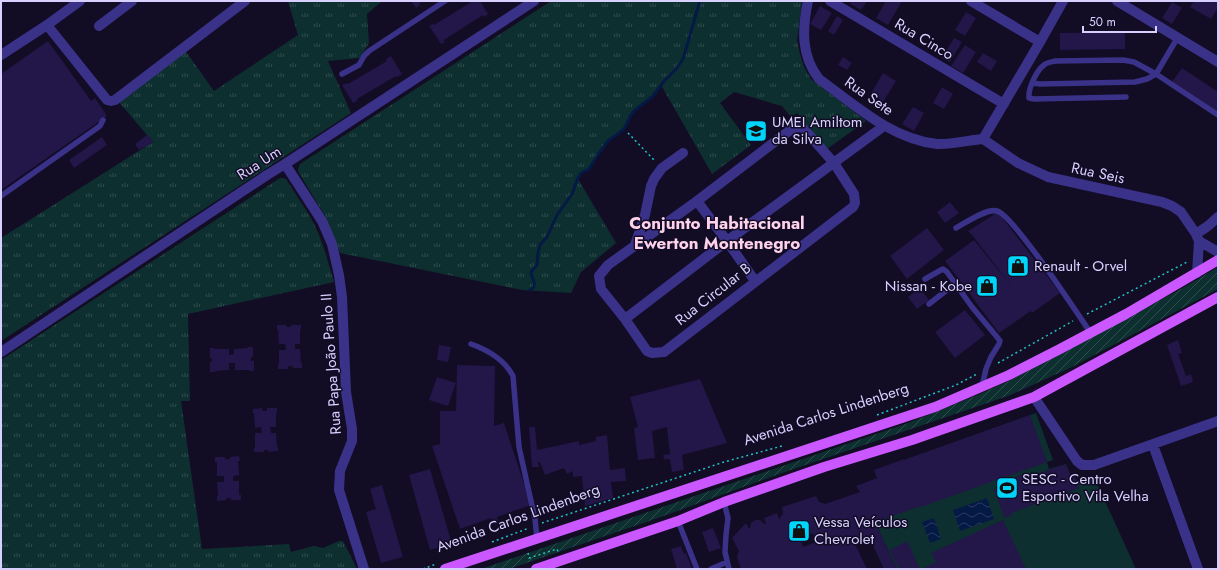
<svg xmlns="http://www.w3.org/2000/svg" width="1219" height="570" viewBox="0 0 1219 570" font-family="Jost,sans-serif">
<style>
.grass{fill:url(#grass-tufts)}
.park{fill:#0e2f30}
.garden{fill:url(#garden-furrows)}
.water{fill:url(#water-waves)}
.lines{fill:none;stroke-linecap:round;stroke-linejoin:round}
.stream{stroke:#051945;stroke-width:3}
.building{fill:#231648;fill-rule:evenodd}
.path{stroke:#22c1c0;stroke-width:1.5;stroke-dasharray:2 3;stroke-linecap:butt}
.service{stroke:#3a3289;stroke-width:5.5}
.minor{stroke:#3a3289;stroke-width:10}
.primary{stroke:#ca57ff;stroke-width:10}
.labels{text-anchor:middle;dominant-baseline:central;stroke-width:3;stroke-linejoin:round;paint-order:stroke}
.street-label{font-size:15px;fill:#d8d0ff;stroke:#120c25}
.poi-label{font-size:15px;fill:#d8d0ff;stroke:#120c25;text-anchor:start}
.quarter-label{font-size:17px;font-weight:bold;fill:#ffd2ec;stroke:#120c25}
</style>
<defs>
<pattern id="grass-tufts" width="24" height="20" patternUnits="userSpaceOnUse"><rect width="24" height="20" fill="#0e2f30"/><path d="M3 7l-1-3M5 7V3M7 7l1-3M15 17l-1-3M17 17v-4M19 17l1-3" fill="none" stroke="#304c4f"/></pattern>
<pattern id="garden-furrows" width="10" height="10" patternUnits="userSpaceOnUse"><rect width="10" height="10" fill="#0e2f30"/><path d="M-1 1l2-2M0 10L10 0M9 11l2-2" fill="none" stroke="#304c4f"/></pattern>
<pattern id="water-waves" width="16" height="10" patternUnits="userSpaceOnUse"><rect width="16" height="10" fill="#051945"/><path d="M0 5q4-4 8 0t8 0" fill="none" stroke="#293961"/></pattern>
</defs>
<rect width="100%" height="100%" fill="#120c25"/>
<path class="grass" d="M 288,1 L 382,1 L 367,14 L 369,43 L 360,58 L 328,61 L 351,113 L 1,341 L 1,238 L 153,142 L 118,101 L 184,49 L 214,91 L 298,35 Z
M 551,1 L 802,1 L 797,41 L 800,54 L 804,67 L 811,79 L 866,121 L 827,149 L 797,113 L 791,117 L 782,106 L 734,92 L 720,103 L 751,145 L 712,174 L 661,85 L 652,97 L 635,110 L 631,115 L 624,129 L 608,141 L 599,153 L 589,169 L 581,173 L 578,179 L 616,243 L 581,272 L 571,293 L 522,290 L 340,253 L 325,216 L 299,173 L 298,169 L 300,164 Z
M 280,178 L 283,178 L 286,179 C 295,194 306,208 314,224 C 323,242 328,262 334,282 L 188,314 L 190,401 L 181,401 L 202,549 L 289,544 L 291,552 L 313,546 L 323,548 L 339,541 L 343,541 L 357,569 L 1,569 L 1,360 Z"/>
<path class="park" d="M 1036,413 L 1053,460 L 1047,462 L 1049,469 L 1066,464 L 1070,474 L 1072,474 L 1077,483 L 1094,477 L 1136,569 L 897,569 L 875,522 L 904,460 Z"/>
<path class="garden" d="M 1218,267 L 1218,289 L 1072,367 L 1008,396 L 782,473 L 658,518 L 509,569 L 481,569 L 908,423 L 975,396 L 1009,381 L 1181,289 Z"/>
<path class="water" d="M 987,498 L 994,519 L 960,531 L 953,510 Z
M 934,518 L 941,539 L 930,543 L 922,522 Z"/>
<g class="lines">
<path class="stream" d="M 530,290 L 534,287 C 536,281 531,278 531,272 L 537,265 L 538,253 L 540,245 L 547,237 L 557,215 L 572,194 L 577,180 L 581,173 L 589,169 L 599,153 L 608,141 L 624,129 L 631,115 L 635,110 L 652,97 L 665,80 L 677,68 L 683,59 L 700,1"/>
</g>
<path class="building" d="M 411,1 L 423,1 L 419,4 L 420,5 L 416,8 Z
M 473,1 L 480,1 L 488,14 L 484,17 L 483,15 L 444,40 L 445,42 L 441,44 L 429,26 L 433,24 L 434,25 Z
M 852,1 L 867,1 L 861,10 L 850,4 Z
M 886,1 L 902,1 L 888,25 L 876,18 Z
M 1194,1 L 1218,1 L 1218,7 L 1211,19 L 1190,7 Z
M 1172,2 L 1182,8 L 1172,24 L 1162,18 Z
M 820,6 L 832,13 L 821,30 L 810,24 Z
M 966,12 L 976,18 L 965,36 L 955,30 Z
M 837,16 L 843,20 L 834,35 L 828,31 Z
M 1125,32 L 1125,49 L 1060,50 L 1060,33 Z
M 954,38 L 962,42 L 950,62 L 942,58 Z
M 48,41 L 91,101 L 95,98 L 107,116 L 1,190 L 1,74 Z
M 965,45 L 976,52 L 963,73 L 951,66 Z
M 983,53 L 997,61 L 991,71 L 977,62 Z
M 391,56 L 402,74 L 397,77 L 396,76 L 357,99 L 357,101 L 353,103 L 342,85 L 347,83 L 348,84 L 387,61 L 386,59 Z
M 843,57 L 852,63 L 847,70 L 838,65 Z
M 1182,68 L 1218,92 L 1218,112 L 1172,82 Z
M 883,73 L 896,81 L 883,102 L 870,95 Z
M 942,87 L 953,94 L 944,109 L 933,103 Z
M 913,107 L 924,113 L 914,131 L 902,124 Z
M 147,135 L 153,142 L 139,150 L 135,144 Z
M 102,137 L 107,145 L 74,168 L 69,160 Z
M 950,202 L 959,213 L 945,223 L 937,212 Z
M 998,212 L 1060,293 L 1032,313 L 1031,311 L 999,333 L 945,261 L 974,240 L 1013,288 L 972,235 L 968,231 Z
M 927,228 L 944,250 L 907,279 L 890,256 Z
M 920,288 L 929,300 L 917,309 L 908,297 Z
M 965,310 L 985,335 L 955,358 L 935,332 Z
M 277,325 L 286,325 L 287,327 L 291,327 L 291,325 L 301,325 L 301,329 L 300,329 L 300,344 L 295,344 L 295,349 L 300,349 L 301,363 L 302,363 L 302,368 L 293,368 L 292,366 L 288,366 L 288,369 L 278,369 L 278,364 L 279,364 L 279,350 L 286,350 L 285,344 L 279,344 L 278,330 L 277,330 Z
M 1178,340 L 1182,353 L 1178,354 L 1186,376 L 1191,374 L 1193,382 L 1181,386 L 1167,345 Z
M 439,345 L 451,347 L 448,362 L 437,360 Z
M 248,347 L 253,347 L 253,357 L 251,357 L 251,361 L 254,361 L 254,371 L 249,371 L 249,370 L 235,370 L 235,363 L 229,363 L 229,370 L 215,371 L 215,372 L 210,372 L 210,362 L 212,362 L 212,358 L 210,358 L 210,348 L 214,348 L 214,349 L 229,349 L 229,355 L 234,354 L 234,349 L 248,348 Z
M 457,365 L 495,366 L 494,426 L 504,423 L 531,505 L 497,517 L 499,523 L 493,524 L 491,518 L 460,529 L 432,446 L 440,444 L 440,411 L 456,411 Z
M 437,377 L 456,383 L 448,406 L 429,400 Z
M 700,379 L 727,443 L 682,455 L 684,470 L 672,472 L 670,459 L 664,459 L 663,455 L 670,454 L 667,427 L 652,431 L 655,458 L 638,460 L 634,428 L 638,427 L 630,397 Z
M 262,408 L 263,411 L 267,411 L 267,408 L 277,408 L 277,413 L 276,413 L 276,427 L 270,427 L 271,433 L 276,433 L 277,447 L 278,447 L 278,451 L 268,452 L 268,450 L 264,450 L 264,452 L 254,452 L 254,448 L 255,448 L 255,433 L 262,433 L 261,427 L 255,428 L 254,413 L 253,413 L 253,409 Z
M 1030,415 L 1047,462 L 921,507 L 921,506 L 875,522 L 897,569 L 884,569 L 868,535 L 853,540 L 867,569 L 741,569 L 737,557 L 739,551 L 732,538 L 746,523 L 749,529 L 750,528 L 751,523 L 755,520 L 760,520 L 764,524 L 766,523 L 764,518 L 777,513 L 779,519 L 783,514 L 782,507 L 816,496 L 819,502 L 825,504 L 860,492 L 856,486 L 877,478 L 874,470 L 904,459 L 904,460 ZM 813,533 L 816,542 L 803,547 L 800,537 Z
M 529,427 L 535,427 L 537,450 L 579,441 L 579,445 L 596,441 L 596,437 L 607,435 L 610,470 L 625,468 L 626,481 L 611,482 L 613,498 L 585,506 L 582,476 L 573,477 L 573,471 L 567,474 L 564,468 L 545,475 L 540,462 L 538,462 L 539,467 L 532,467 Z
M 239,456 L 240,461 L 238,461 L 239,475 L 233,476 L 233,481 L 239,481 L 239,495 L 241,495 L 241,500 L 231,500 L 231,498 L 226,498 L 227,500 L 217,501 L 217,496 L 218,496 L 217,482 L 224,482 L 224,476 L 217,476 L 217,462 L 215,462 L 215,457 L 225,457 L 225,459 L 230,459 L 230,457 Z
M 1066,464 L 1070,475 L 1072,474 L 1076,479 L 1079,488 L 1011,513 L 1012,515 L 1005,518 L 994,490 L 1016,482 L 1015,477 L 1023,474 L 1025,478 Z
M 430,469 L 452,544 L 430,550 L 409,475 Z
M 382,485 L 403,557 L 381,563 L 366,512 L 376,509 L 370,489 Z
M 1003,520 L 1026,569 L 922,569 L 936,562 L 931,553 Z
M 713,528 L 721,548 L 709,552 L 702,532 Z
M 907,541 L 920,569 L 899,569 L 890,550 Z
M 681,546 L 684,554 L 686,553 L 692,569 L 677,569 L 671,549 Z"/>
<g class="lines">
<path class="path" d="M 628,133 L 655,161
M 1087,314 L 1189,261
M 998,363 L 1073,321
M 877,415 L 956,385 L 977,374
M 542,523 L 724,462 L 782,446
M 492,542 L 529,528
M 528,553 L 529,558 L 557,549 L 558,552
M 423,569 L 436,564"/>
<path class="service" d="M 342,74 L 359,65 L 364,56 L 369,51 L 445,1
M 1032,83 L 1040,84 L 1135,82 L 1147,79 L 1156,74 L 1178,37
M 1126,97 L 1034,99 L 1029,98 C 1028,89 1036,71 1044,65 C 1047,62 1052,62 1056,61 L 1123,60 L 1134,62 L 1156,74 L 1218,115
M 1,196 L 100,126 L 103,120
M 956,228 C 965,223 987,208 997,211 C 1013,215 1077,313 1090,332
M 925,279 L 941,270 L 943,269 L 947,272 L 972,307 L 997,337 L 1000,341 L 999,344 L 991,357 L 986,369 L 982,386
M 929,304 L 956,283
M 471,344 C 488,350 504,359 513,376 L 519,447 L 535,519 L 537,539
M 724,502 L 728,518 L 726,535 L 725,552 L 729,569
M 678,521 L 697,569
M 711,569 L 727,562"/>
<path class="minor" d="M 808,1 C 802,29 801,56 819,79 C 855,105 891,139 937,144 C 948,145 971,140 983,139
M 830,1 L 1004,104
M 971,1 L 1040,42
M 1117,1 L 1218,62
M 47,25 L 107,100 L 111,101 L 115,100 L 245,1
M 99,26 L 132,1
M 1,55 L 47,25 L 80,1
M 799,127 L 803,128 L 834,163 L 854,194 L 855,203 L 853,207 L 664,352 L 652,353 L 647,351 L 625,319 L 601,289 L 599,276 L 608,265 L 697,201 L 789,131 L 794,128 Z
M 983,139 L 1018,163 L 1048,177 L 1162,202 L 1172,206 L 1181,212 L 1196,234 L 1199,241 L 1197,273
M 983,139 L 1040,42 L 1063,1
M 285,164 L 322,221 L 332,244 L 339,275 L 342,297 L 346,392 L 352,429 L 352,441 L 340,471 L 339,490 L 364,569
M 697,201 L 727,241 L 755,281
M 1196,234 L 1208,226 L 1218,217
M 1199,241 L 1218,252
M 635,245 L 645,215 L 651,186 L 654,179 L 662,168 L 683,153
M 625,319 L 727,241 L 884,126
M 1,352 L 267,175 L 285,164 L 534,1
M 1034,397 L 1077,461 L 1082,465 L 1094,465 L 1218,421
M 1153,445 L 1198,569"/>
<path class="primary" d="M 445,569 L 935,407 L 1009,375 L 1058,350 L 1126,314 L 1218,260
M 536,569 L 678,521 L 724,502 L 824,467 L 912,440 L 1034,397 L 1218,297"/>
</g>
<defs>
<g id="school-square" transform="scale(1.15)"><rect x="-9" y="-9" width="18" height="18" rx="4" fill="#00d4fb" stroke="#120c25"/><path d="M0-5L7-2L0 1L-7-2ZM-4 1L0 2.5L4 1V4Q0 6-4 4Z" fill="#111"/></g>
<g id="shop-square" transform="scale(1.15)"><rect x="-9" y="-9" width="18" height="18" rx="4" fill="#00d4fb" stroke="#120c25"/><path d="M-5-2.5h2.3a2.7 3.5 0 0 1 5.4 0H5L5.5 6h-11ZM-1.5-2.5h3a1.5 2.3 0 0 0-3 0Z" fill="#111"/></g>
<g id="stadium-square" transform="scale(1.15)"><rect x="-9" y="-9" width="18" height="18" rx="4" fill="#00d4fb" stroke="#120c25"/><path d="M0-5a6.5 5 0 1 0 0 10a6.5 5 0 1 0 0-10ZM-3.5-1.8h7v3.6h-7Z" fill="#111"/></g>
</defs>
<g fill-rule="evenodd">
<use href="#school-square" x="756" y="131"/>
<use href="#shop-square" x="1018" y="266"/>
<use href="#shop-square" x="987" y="286"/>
<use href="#stadium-square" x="1007" y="488"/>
<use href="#shop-square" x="799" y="531"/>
</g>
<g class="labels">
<g class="street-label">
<text transform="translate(924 39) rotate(31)">Rua Cinco</text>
<text transform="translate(869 96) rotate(35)">Rua Sete</text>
<text transform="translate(259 163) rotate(-33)">Rua Um</text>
<text transform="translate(1098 173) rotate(12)">Rua Seis</text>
<text transform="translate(713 294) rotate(-38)">Rua Circular B</text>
<text transform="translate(331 364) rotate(-94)">Rua Papa João Paulo II</text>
<text transform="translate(826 414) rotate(-18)">Avenida Carlos Lindenberg</text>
<text transform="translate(518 518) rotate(-20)">Avenida Carlos Lindenberg</text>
</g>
<g class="poi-label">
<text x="772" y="122">UMEI Amiltom<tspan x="772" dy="17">da Silva</tspan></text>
<text x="1034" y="266">Renault - Orvel</text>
<text x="972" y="286" text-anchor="end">Nissan - Kobe</text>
<text x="1022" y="479">SESC - Centro<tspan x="1022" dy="17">Esportivo Vila Velha</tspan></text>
<text x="814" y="522">Vessa Veículos<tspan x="814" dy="17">Chevrolet</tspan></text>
</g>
<g class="quarter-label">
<text x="717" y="223">Conjunto Habitacional<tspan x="717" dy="20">Ewerton Montenegro</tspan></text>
</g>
</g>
<rect width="1219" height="570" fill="none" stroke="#d8d0ff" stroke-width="4"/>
<path d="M1083 26v6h73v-6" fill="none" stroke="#d8d0ff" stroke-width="2"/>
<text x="1089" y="26" font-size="12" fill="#d8d0ff" stroke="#120c25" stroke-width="3" paint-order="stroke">50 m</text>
</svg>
